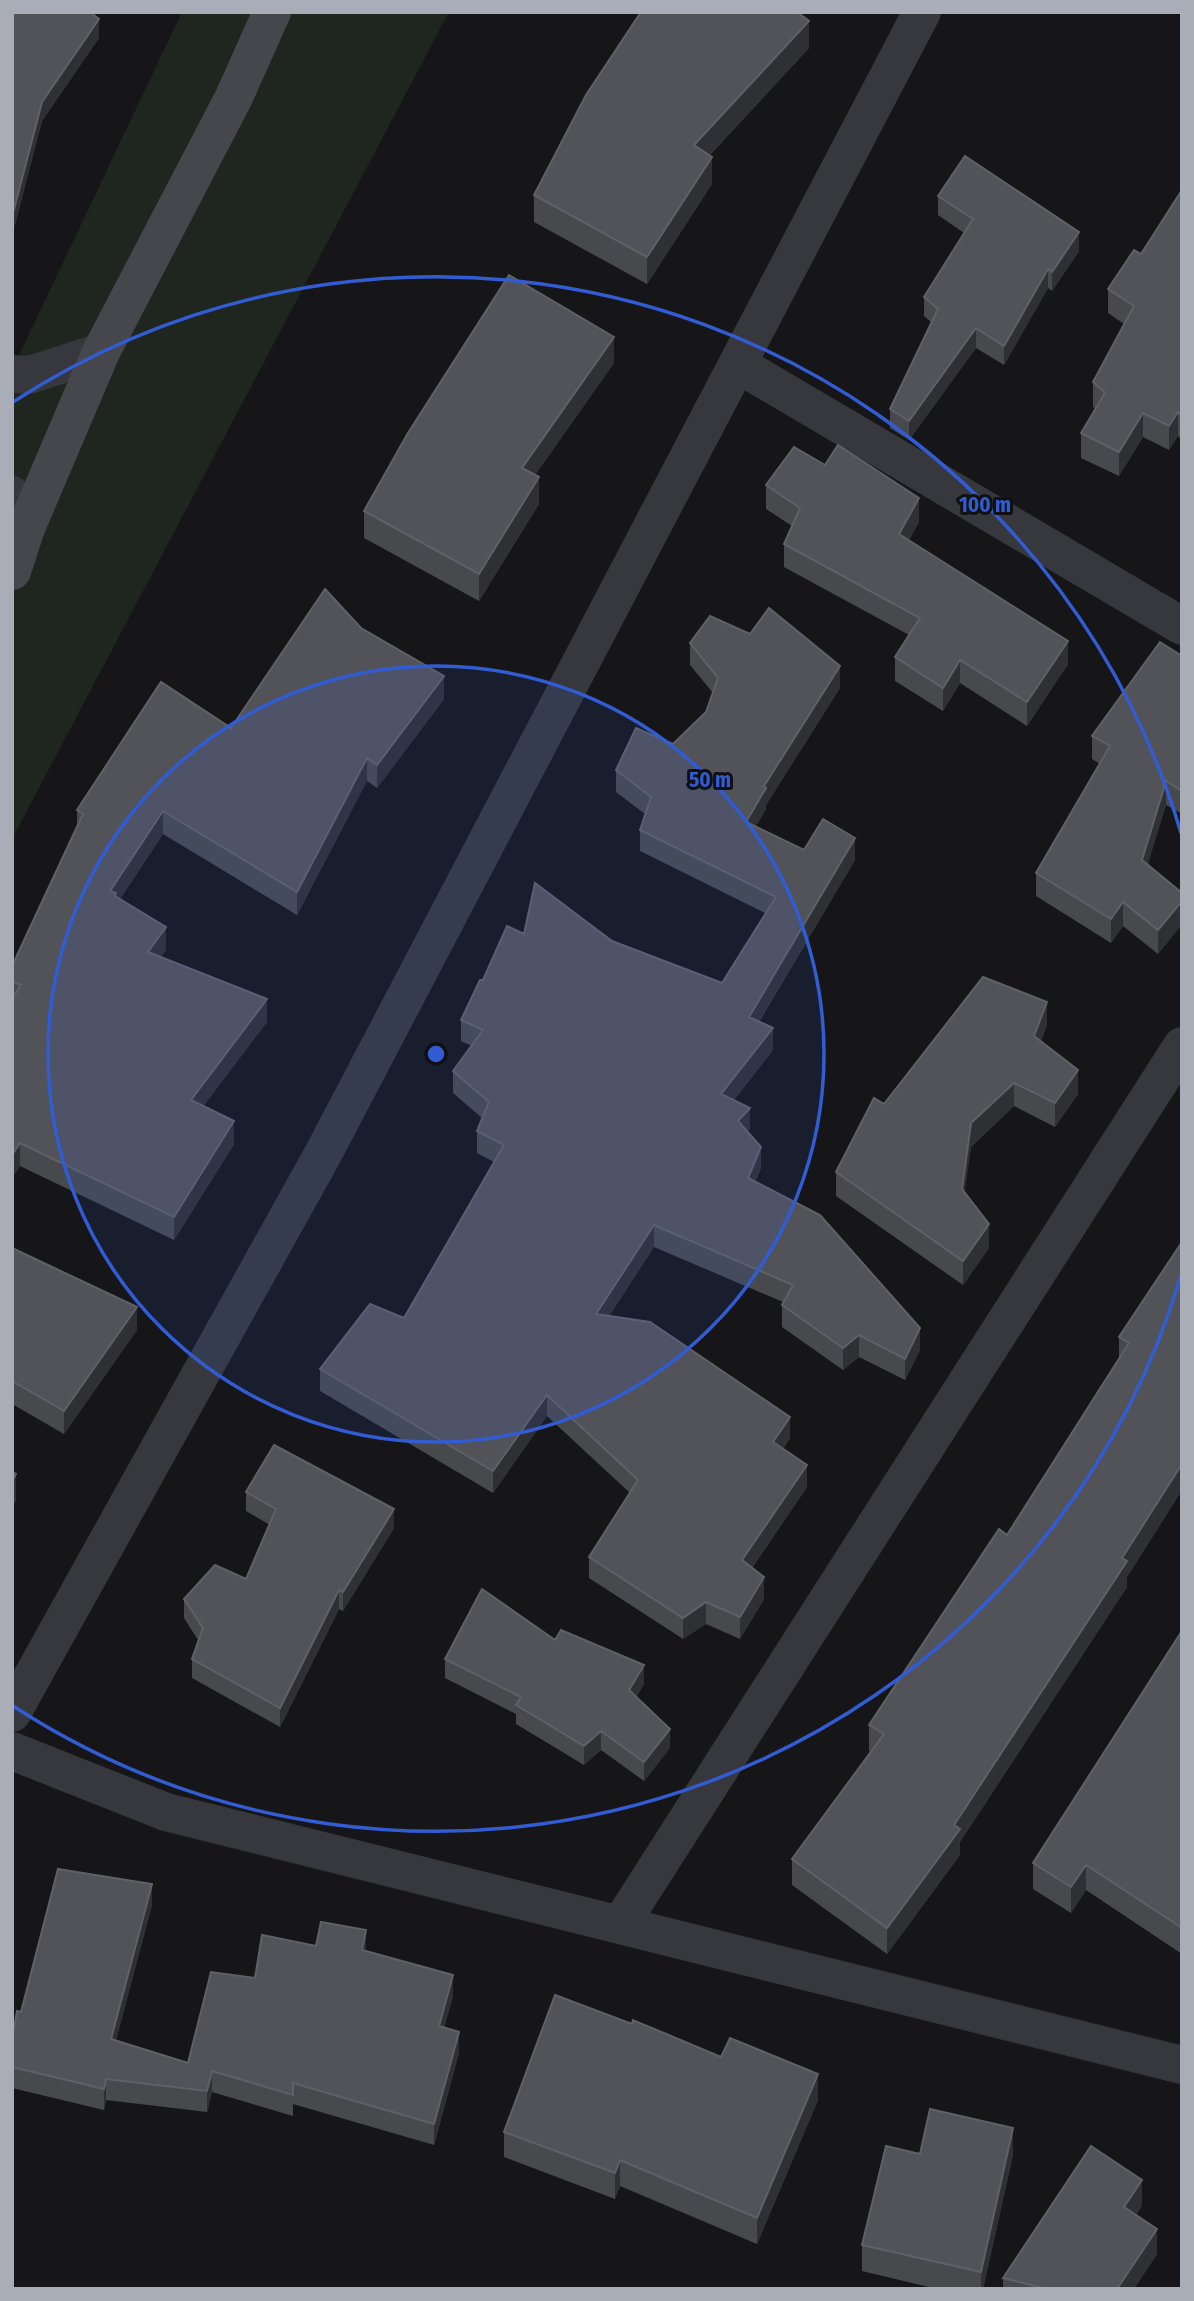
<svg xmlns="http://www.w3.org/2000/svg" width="1194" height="2301" viewBox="0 0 1194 2301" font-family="'Fira Sans Condensed',sans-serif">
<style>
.green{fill:#1e261f}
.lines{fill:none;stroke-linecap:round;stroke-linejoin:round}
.street{stroke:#37383d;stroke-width:38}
.secondary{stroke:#45474d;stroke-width:38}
.wall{fill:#47494d}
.shaded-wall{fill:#2f3033}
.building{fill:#525359;stroke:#5f6168;stroke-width:2}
.ring{fill:none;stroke:#325cd3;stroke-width:3.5}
.centre{fill:#325cd3;stroke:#111113;stroke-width:3.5}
.ring-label{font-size:21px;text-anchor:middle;font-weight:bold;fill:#325cd3;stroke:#111113;stroke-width:6;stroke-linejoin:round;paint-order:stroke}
</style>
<rect width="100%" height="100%" fill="#161618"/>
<path class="green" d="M 182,12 L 449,12 L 12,839 L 12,370 Z"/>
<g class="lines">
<path class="street" d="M 739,365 L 1182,626
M 12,374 L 29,375 L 101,352
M 12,495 L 26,528
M 12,1713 L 323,1154 L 922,12
M 12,1751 L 166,1812 L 1182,2065
M 620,1925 L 1182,1046"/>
<path class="secondary" d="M 12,571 L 26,528 L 101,352 L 234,97 L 272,12"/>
</g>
<path class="wall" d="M 12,12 L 99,38 L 42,121 L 13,232 L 12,232 Z
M 800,15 L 809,48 L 710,155 L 712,184 L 647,284 L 534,222 L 534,195 Z
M 1182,190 L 1182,436 L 1180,438 L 1178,436 L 1169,450 L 1143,437 L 1119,476 L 1081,458 L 1081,433 L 1095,408 L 1093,407 L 1093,382 L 1124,324 L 1108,313 L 1108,289 L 1141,254 Z
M 938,196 L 1079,251 L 1052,291 L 1048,288 L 1004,365 L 976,348 L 909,440 L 890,428 L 890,409 L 931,322 L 924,316 L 924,297 L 964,233 L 938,215 Z
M 614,363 L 535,475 L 539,504 L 479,601 L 364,538 L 364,511 Z
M 766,485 L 919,522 L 909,540 L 1068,664 L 1027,726 L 960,683 L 943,711 L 895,681 L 895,657 L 909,635 L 784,567 L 784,544 L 792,526 L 766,509 Z
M 361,628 L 444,699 L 377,788 L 367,781 L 297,915 L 163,834 L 120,899 L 166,950 L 161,957 L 267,1022 L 203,1106 L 234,1144 L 174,1240 L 20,1166 L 12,1178 L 12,966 L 77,826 L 77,810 L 231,728 Z
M 690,643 L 840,688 L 766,805 L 766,809 L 756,826 L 804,850 L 855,860 L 759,1022 L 773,1050 L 734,1100 L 750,1129 L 747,1131 L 761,1168 L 755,1182 L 920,1350 L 905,1380 L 859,1357 L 843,1370 L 782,1327 L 782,1305 L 783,1302 L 654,1247 L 609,1316 L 790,1438 L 783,1449 L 807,1487 L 752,1568 L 764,1599 L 740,1639 L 706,1624 L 683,1639 L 589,1578 L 589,1557 L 630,1493 L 547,1416 L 493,1493 L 320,1391 L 320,1369 L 404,1318 L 494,1162 L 477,1153 L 477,1131 L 482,1118 L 453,1093 L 453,1071 L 472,1046 L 461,1041 L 461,1020 L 483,980 L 524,934 L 612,941 L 722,983 L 765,913 L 640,851 L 640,830 L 645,814 L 616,792 L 616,770 L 673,744 L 706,712 L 713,693 L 690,665 Z
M 1182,656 L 1182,814 L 1166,805 L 1147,865 L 1182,893 L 1182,924 L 1158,954 L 1123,926 L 1111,943 L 1036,896 L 1036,873 L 1100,764 L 1092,759 L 1092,736 Z
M 1047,1025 L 1041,1041 L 1078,1094 L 1055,1127 L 1014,1106 L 971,1147 L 964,1192 L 989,1248 L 963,1285 L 836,1196 L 836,1172 L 884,1104 Z
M 1182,1242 L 1182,1490 L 1127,1577 L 1127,1587 L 960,1842 L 960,1855 L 887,1954 L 792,1885 L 792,1859 L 871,1752 L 869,1751 L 869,1725 L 1007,1535 L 1119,1359 L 1119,1337 Z
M 12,1248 L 137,1330 L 64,1434 L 12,1404 Z
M 246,1492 L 394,1528 L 343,1611 L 339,1609 L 280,1727 L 192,1678 L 192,1659 L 198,1640 L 184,1618 L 184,1599 L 246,1579 L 270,1525 L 246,1511 Z
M 1182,1631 L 1182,1954 L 1086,1890 L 1071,1913 L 1033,1889 L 1033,1863 Z
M 555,1640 L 644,1684 L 636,1697 L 670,1748 L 644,1781 L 601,1750 L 584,1765 L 516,1724 L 516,1714 L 445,1678 L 445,1659 Z
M 152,1905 L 116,2040 L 188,2063 L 255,1978 L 316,1946 L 366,1951 L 453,1996 L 444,2028 L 459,2053 L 434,2145 L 293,2104 L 293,2116 L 212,2092 L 207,2112 L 106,2100 L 104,2110 L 12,2088 L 12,2039 L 21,2012 Z
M 818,2100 L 757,2244 L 620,2186 L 615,2199 L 504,2157 L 504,2132 Z
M 920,2154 L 1013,2155 L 983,2289 L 937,2289 L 862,2271 L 862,2245 Z
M 1142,2205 L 1136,2215 L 1157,2254 L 1134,2289 L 1003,2289 L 1003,2278 Z"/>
<path class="shaded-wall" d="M 99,19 L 99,38 L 42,121 L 13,232 L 13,213 L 42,102 Z
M 809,21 L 809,48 L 694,172 L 694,145 Z
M 712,157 L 712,184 L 647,284 L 647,257 Z
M 1079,232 L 1079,251 L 1052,291 L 1052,272 Z
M 1048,269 L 1048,288 L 1004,365 L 1004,346 Z
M 976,328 L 976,348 L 909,440 L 909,421 Z
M 614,337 L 614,363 L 522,494 L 522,468 Z
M 1178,412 L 1178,436 L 1169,450 L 1169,426 Z
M 1182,412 L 1182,436 L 1180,438 L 1180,414 Z
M 1143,413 L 1143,437 L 1119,476 L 1119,452 Z
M 539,477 L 539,504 L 479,601 L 479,574 Z
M 919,498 L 919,522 L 899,557 L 899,534 Z
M 1068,641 L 1068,664 L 1027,726 L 1027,702 Z
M 960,660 L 960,683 L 943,711 L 943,688 Z
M 840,666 L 840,688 L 766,805 L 766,809 L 746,843 L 746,822 L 764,786 Z
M 444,676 L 444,699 L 377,788 L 377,765 Z
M 367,758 L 367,781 L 297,915 L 297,892 Z
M 1166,781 L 1166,805 L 1142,884 L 1142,860 Z
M 163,811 L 163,834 L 116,905 L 110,891 Z
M 855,838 L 855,860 L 749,1038 L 749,1017 Z
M 1182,901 L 1182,924 L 1158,954 L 1158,930 Z
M 1123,902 L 1123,926 L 1111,943 L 1111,919 Z
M 166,927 L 166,950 L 148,975 L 148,952 Z
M 267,999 L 267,1022 L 191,1123 L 191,1100 Z
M 1047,1002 L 1047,1025 L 1034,1060 L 1034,1036 Z
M 773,1028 L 773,1050 L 721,1116 L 721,1094 Z
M 1078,1070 L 1078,1094 L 1055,1127 L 1055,1103 Z
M 1014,1083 L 1014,1106 L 971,1147 L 962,1212 L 962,1189 L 971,1123 Z
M 750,1108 L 750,1129 L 738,1142 L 738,1121 Z
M 234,1121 L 234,1144 L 174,1240 L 174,1217 Z
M 20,1143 L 20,1166 L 12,1178 L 12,1155 Z
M 761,1147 L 761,1168 L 748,1199 L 748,1178 Z
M 989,1224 L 989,1248 L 963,1285 L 963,1261 Z
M 654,1225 L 654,1247 L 596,1336 L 596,1314 Z
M 137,1307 L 137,1330 L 64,1434 L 64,1411 Z
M 920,1328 L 920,1350 L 905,1380 L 905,1359 Z
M 859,1335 L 859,1357 L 843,1370 L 843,1348 Z
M 547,1395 L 547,1416 L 493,1493 L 493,1471 Z
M 790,1417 L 790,1438 L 773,1463 L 773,1442 Z
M 1182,1464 L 1182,1490 L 1127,1577 L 1127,1587 L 960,1842 L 960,1855 L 887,1954 L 887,1928 Z
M 807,1465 L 807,1487 L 742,1582 L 742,1560 Z
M 16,1474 L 16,1501 L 12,1507 L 12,1481 Z
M 394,1509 L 394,1528 L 343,1611 L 343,1592 Z
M 764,1577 L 764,1599 L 740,1639 L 740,1617 Z
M 339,1590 L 339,1609 L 280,1727 L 280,1708 Z
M 706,1602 L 706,1624 L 683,1639 L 683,1618 Z
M 644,1665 L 644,1684 L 629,1710 L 629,1690 Z
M 670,1729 L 670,1748 L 644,1781 L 644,1762 Z
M 601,1731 L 601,1750 L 584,1765 L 584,1746 Z
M 1086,1865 L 1086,1890 L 1071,1913 L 1071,1887 Z
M 152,1884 L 152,1905 L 111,2060 L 111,2039 Z
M 366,1930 L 366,1951 L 362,1950 Z
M 453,1975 L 453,1996 L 439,2047 L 439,2026 Z
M 459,2032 L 459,2053 L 434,2145 L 434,2124 Z
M 212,2071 L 212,2092 L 207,2112 L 207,2091 Z
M 818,2074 L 818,2100 L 757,2244 L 757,2218 Z
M 106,2079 L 106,2100 L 104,2110 L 104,2089 Z
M 1013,2128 L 1013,2155 L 983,2289 L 981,2289 L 981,2272 Z
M 620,2160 L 620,2186 L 615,2199 L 615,2173 Z
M 1142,2180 L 1142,2205 L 1124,2232 L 1124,2207 Z
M 1157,2229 L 1157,2254 L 1134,2289 L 1117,2289 Z"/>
<path class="building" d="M 12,12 L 90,12 L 99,19 L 42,102 L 13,213 L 12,213 Z
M 641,12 L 797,12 L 809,21 L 694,145 L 712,157 L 647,257 L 534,195 L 586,95 Z
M 965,156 L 1079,232 L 1052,272 L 1048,269 L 1004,346 L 976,328 L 909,421 L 890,409 L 938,309 L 924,297 L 973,219 L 938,196 Z
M 1182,190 L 1182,412 L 1180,414 L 1178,412 L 1169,426 L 1143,413 L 1119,452 L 1081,433 L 1105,393 L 1093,382 L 1134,306 L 1108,289 L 1134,250 L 1141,254 Z
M 509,275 L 614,337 L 522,468 L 539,477 L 479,574 L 364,511 L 408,433 Z
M 838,445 L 919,498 L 899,534 L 1068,641 L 1027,702 L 960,660 L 943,688 L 895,657 L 920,618 L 784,544 L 800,508 L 766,485 L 794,447 L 825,465 Z
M 325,589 L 361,628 L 444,676 L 377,765 L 367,758 L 297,892 L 163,811 L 110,891 L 116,893 L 115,896 L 166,927 L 148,952 L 267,999 L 191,1100 L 234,1121 L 174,1217 L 20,1143 L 12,1155 L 12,999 L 21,985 L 12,981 L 12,966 L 83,814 L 77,810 L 161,682 L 231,728 Z
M 769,608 L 840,666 L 764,786 L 766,788 L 746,822 L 804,850 L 823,819 L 855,838 L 749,1017 L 773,1028 L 721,1094 L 750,1108 L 738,1121 L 761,1147 L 748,1178 L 820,1215 L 920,1328 L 905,1359 L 859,1335 L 843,1348 L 782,1305 L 793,1285 L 654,1225 L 596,1314 L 650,1322 L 790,1417 L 773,1442 L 807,1465 L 742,1560 L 764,1577 L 740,1617 L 706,1602 L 683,1618 L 589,1557 L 638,1480 L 547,1395 L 493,1471 L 320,1369 L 370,1304 L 404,1318 L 504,1145 L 477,1131 L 489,1102 L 453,1071 L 483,1030 L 461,1020 L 480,980 L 483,980 L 507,926 L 524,934 L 535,883 L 612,941 L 722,983 L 776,897 L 640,830 L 651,797 L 616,770 L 636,728 L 673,744 L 706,712 L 718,678 L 690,643 L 710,616 L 750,634 Z
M 1160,642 L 1182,656 L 1182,791 L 1166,781 L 1142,860 L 1182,893 L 1182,901 L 1158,930 L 1123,902 L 1111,919 L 1036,873 L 1110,746 L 1092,736 Z
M 983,977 L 1047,1002 L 1034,1036 L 1078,1070 L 1055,1103 L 1014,1083 L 971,1123 L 962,1189 L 989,1224 L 963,1261 L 836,1172 L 874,1098 L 884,1104 Z
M 1182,1242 L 1182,1464 L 1122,1558 L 1127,1561 L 954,1825 L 960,1829 L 887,1928 L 792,1859 L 884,1734 L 869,1725 L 999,1529 L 1007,1535 L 1129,1343 L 1119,1337 Z
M 12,1248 L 137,1307 L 64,1411 L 12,1381 Z
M 274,1445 L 394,1509 L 343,1592 L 339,1590 L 280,1708 L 192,1659 L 203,1628 L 184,1599 L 215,1565 L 246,1579 L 276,1509 L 246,1492 Z
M 12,1472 L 16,1474 L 12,1481 Z
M 482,1589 L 555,1640 L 561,1630 L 644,1665 L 629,1690 L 670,1729 L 644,1762 L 601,1731 L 584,1746 L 516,1705 L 521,1697 L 445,1659 Z
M 1182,1631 L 1182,1928 L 1086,1865 L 1071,1887 L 1033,1863 Z
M 58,1869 L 152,1884 L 111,2039 L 188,2063 L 211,1972 L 255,1978 L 262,1935 L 316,1946 L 321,1922 L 366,1930 L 362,1950 L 453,1975 L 439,2026 L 459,2032 L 434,2124 L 293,2083 L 293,2095 L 212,2071 L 207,2091 L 106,2079 L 104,2089 L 12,2067 L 12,2039 L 17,2011 L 21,2012 Z
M 555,1995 L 632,2024 L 633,2020 L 721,2057 L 730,2038 L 818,2074 L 757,2218 L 620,2160 L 615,2173 L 504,2132 Z
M 930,2109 L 1013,2128 L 981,2272 L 862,2245 L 886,2146 L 920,2154 Z
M 1091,2146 L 1142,2180 L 1124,2207 L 1157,2229 L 1117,2289 L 1047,2289 L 1003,2278 Z"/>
<circle cx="436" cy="1054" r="388" fill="#325cd3" fill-opacity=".12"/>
<g class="ring">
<circle cx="436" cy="1054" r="388"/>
<path d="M1181 1275A777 777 0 0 1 13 1706M13 402A777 777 0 0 1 1181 833"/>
</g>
<circle cx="436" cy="1054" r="10" class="centre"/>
<g class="ring-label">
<text x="985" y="512">100 m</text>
<text x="710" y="787">50 m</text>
</g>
<rect width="1194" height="2301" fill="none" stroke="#a8adb8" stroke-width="28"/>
</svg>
